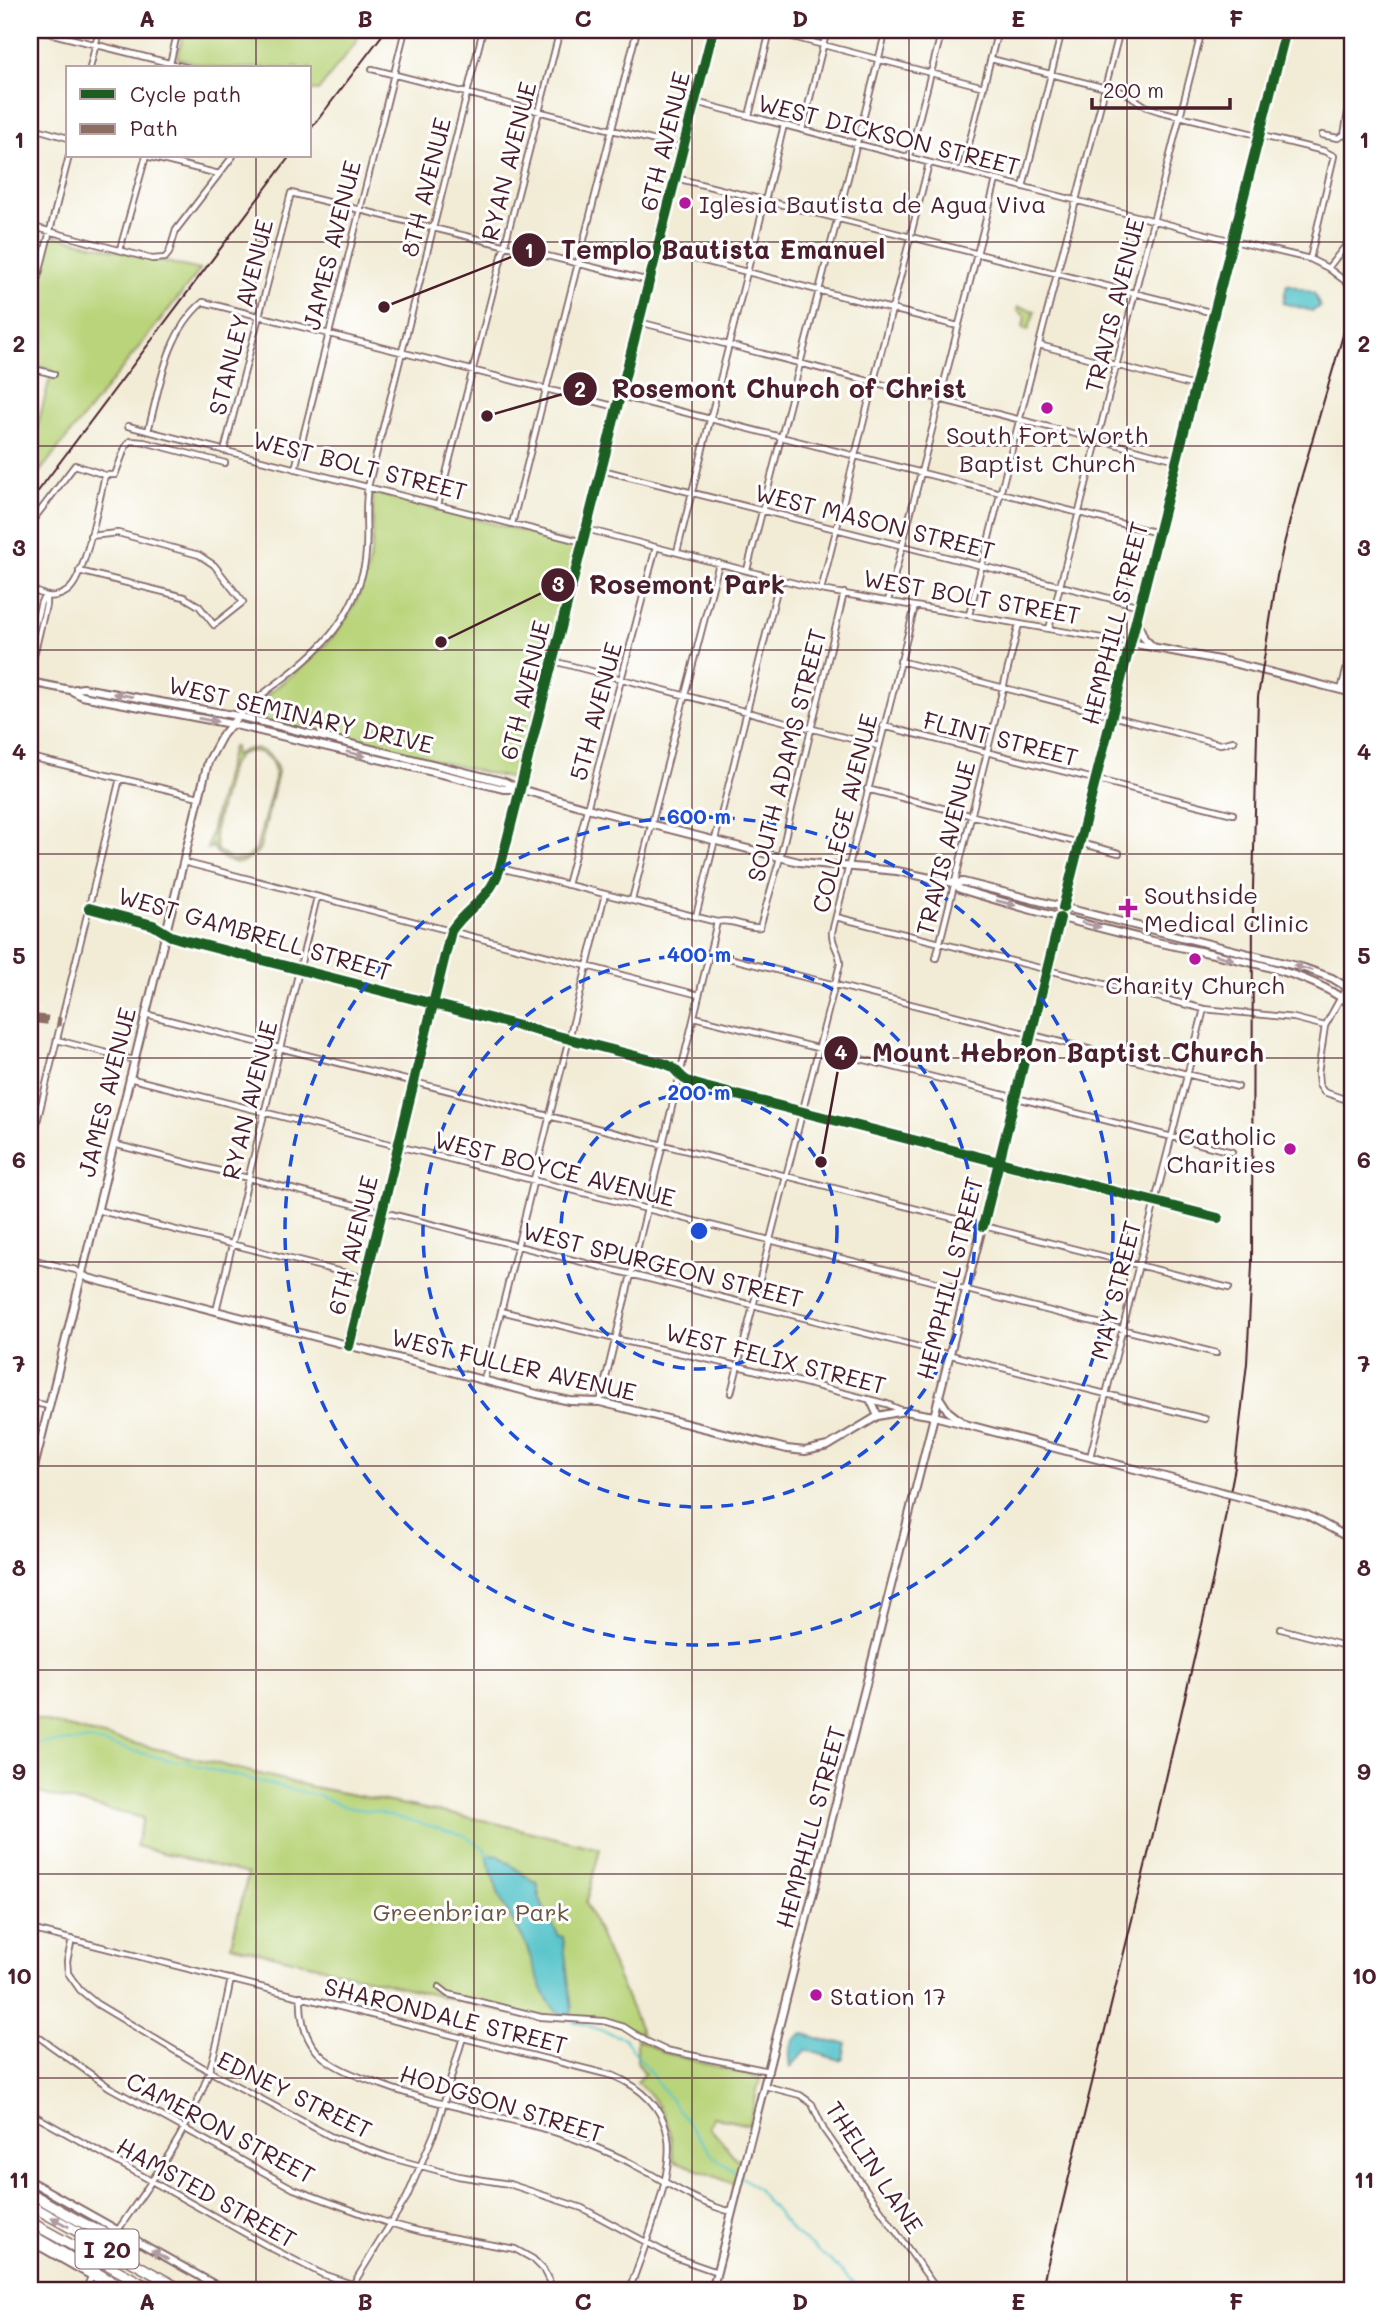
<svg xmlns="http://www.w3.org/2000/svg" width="1383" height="2321" viewBox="0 0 1383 2321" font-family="Mali,sans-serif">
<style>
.green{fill:#b9d47a;stroke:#827a52;stroke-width:2;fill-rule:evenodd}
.water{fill:#56c4cb;stroke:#50727b;stroke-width:2}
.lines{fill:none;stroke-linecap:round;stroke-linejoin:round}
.stream{stroke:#56c4cb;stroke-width:2}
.minor-casing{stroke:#856767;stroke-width:8}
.tertiary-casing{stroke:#856767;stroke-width:10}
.secondary-casing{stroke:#856767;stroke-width:10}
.motorway-casing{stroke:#856767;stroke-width:12}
.minor{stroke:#fff;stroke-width:4.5}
.tertiary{stroke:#fff;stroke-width:6}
.secondary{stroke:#fff;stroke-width:6}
.motorway{stroke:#fff;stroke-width:9}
.rail{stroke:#4a1f2b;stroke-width:2}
.tertiary-bridge-casing{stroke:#856767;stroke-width:10;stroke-linecap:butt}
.tertiary-bridge{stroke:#fff;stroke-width:6}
.quiet{stroke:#8d6e63;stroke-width:9;stroke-dasharray:18 9;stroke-linecap:butt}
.cycleway-casing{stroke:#fff;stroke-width:15}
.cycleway{stroke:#1b5e20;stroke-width:10}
.oneway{fill:#ae9aa0}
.grid{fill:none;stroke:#4a1f2b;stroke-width:2;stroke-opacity:0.55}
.ring{fill:none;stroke:#1d4ed8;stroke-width:3.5;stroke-dasharray:12 9}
.poi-dot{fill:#b5179e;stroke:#fff;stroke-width:2.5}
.labels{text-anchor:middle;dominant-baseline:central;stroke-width:6;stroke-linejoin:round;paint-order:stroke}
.shield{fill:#fff;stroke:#80626b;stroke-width:2}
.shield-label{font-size:23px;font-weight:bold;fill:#4a1f2b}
.street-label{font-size:24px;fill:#4a1f2b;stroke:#fff}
.poi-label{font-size:24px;fill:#4a1f2b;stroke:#fff;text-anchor:start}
.park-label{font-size:24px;fill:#6b5543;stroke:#fff}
.centre{fill:#1d4ed8;stroke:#fff;stroke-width:3.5}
.ring-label{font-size:21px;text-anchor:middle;font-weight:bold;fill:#1d4ed8;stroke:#fff;stroke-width:6;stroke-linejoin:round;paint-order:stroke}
.leader{fill:none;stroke:#4a1f2b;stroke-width:2.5}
.callout-dot{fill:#4a1f2b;stroke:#fff;stroke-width:2.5}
.mark-label{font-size:21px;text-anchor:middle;font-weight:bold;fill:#fff}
.callout-label{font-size:26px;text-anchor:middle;font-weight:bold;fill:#4a1f2b;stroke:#fff;stroke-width:6;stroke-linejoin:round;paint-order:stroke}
.neatline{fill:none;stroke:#4a1f2b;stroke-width:2.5}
.grid-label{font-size:23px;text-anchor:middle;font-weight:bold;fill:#4a1f2b}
</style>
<rect width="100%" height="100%" fill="#fff"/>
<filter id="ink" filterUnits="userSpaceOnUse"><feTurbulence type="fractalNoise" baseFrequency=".0143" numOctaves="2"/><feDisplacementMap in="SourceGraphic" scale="14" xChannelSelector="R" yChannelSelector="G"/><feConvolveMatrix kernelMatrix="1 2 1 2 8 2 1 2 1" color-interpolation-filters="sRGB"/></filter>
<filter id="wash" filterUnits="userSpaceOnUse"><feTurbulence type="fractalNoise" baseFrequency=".00686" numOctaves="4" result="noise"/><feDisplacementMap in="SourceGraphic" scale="28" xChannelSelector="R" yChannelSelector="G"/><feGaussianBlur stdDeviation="1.57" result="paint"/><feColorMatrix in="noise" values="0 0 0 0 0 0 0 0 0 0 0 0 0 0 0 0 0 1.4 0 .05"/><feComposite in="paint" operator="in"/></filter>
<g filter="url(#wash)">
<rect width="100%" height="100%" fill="#f2ecd6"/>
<path class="green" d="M 184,30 L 361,30 L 356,42 L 318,91 L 310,90 L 310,68 L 217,68 L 177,58 Z
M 51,235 L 200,270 L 30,484 L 30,455 L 52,370 L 30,364 L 30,320 Z
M 1018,307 L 1035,311 L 1028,330 L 1023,328 L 1025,316 L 1017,310 Z
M 373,493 L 577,545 L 516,780 L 250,716 L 249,713 L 250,708 C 309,661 362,628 372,546 C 374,529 372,510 373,493 Z
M 232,747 L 235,747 L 234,756 C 252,742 273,749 278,772 L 260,848 C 248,869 222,867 212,845 L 210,849 L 207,849 ZM 251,751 C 267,752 276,762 275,779 L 256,850 L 245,859 L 231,860 L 217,850 L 214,833 L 231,765 L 240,754 Z
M 30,1718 L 313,1787 L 487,1821 L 600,1849 L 586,1903 L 642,2034 L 610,2020 L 593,2016 L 537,2020 L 231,1945 L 248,1874 L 136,1846 L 143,1818 L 30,1791 Z
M 637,2039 L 662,2052 L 760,2078 L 749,2125 L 713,2117 L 709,2127 L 740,2163 L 734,2184 L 673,2160 C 672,2124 663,2106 637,2082 L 645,2074 L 637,2062 Z"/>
<path class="water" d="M 1287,284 L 1314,293 L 1320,307 L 1312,311 L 1283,303 Z
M 491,1855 L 499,1856 L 534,1882 L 538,1882 C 535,1899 551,1921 559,1936 L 563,1937 L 572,2010 L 570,2016 C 545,2016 534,1964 526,1945 C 520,1931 511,1919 504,1906 C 497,1893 494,1878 489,1864 L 487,1857 Z
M 804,2034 L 831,2042 L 846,2043 L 843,2058 L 839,2060 L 806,2050 L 791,2067 C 788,2054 789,2038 804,2034 Z"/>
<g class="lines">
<path class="stream" d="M 30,1744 L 90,1740 L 172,1761 L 187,1761 L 196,1766 L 319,1796 L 346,1807 L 378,1812 L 464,1835 L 484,1848 L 490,1857
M 573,2021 L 624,2038 L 713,2156 L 756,2188 L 794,2233 L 831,2261 L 861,2291"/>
</g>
</g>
<g filter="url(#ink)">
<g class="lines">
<g class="minor-casing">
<path id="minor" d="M 37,30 L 189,68
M 766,30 L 984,87
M 991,59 L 1126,93 L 1147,107 L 1159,111 L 1324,151 L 1334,156 L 1310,259
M 90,68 L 99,30
M 169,68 L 178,30
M 372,69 L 683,148
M 695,102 L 1225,239 L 1310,259 L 1328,268 L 1353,287
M 749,116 L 770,31
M 30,127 L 68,138
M 802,130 L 827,30
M 1322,135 L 1338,138 L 1344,135 L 1353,85
M 1344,135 L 1353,137
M 146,156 L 219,174
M 909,158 L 942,30
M 962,171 L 998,30
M 676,178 L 1214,313
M 1023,187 L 1062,30
M 30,226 L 152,259 L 165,258 L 169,253 L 176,230 L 233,156
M 120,249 L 146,156
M 657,249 L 958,326
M 1328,268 L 1347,244 L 1353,230
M 30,309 L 69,156
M 639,322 L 1177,460
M 1039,345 L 1195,386
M 30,368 L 54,374
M 620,396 L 1158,533
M 128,426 L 583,542
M 148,431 C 160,387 166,333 203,302 L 617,407
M 224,451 L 291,193 L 649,281
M 295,469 L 405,30
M 602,470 L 1140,606
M 438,505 L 560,30
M 30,524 L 75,465 L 105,475 L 115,475 L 125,448 L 130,441 L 144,442 L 225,463
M 512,524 L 637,30
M 586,529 L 821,590 L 1131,643
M 677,552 L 784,125
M 747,570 L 886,30
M 79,571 L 184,597 L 199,606 L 214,625 L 243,602 L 214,565 L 199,555 L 118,533 L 90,536
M 30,587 C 34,592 38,592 44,595 C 54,599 67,594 73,585 C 87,565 99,501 105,475
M 821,590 L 929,163
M 888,601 L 996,180
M 969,615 L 1120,30
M 1049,629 L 1202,30
M 30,644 L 41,602 L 45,596
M 553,661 L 878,746
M 900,661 L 1220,744 L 1234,741
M 30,672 L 46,605 L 46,596
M 1341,690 L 1353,644
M 239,716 C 252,701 268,690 284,678 C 324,647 352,618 364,567 C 370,540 363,514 368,487 L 483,30
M 883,726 L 1233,814
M 30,757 L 199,797
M 867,789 L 1119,853
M 183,862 L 699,995
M 500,868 L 717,922 C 732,918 745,929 760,927 L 780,858 L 844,593
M 567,885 L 656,547
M 632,900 L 719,563
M 89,908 L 153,925 L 171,936 L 184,940 L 663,1063 C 673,1066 675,1070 682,1077 C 688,1083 698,1085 705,1087 L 1218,1218
M 696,916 L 780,578
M 836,917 L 1204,1009 L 1294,1018 L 1325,1026
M 709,953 L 1238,1087
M 936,958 L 1019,624
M 1347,986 L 1325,1026 L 1318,1073 L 1319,1085 L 1324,1092 L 1353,1102
M 145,1014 L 1229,1288
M 694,1017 L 1232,1152
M 57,1040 L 134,1060
M 129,1078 L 1216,1353
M 30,1116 L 38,1118
M 113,1144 L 1205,1419
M 30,1151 L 120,778
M 97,1210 L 365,1278
M 30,1259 L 76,1270 L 81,1274
M 216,1311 L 317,897
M 501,1311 L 615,1339 L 738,1366 L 887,1404 L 903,1411
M 484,1380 L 605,894
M 731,1393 L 840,964 C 841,952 831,945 832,932 L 915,606
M 30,1402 L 49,1406
M 600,1402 L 717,922
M 1090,1457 L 1204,1009
M 1350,1457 L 1353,1458
M 1281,1629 L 1353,1648
M 30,1929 L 614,2076 C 640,2087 664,2107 668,2138 C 674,2177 642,2253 629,2291
M 72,1939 L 67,1961 L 68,1973 L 80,1990 L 97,2004 L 209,2071 L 330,2136 L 388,2157 L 458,2176 L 509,2184 L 582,2208 L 674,2257 L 717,2272
M 439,1987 L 448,1994 L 541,2017 L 604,2021 L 624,2027 L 644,2040 L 665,2050 L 769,2071
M 301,1996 C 300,2019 304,2042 324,2058 C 341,2071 362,2078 382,2085 C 449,2110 521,2117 588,2144 C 604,2151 621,2157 636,2166 C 669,2183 696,2203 732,2212
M 30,2031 L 109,2087 L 294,2189 L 385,2222 L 422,2232 L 515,2249 L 533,2259 L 543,2269 L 554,2291
M 765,2086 L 800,2095 L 807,2100 L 812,2104 L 824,2130 L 938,2291
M 30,2113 L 273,2249 L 322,2274 L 372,2291
M 118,2230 C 148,2186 181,2142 201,2093 C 216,2057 223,2016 231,1979
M 85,2291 L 91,2277
M 349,2291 L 407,2197 L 436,2129 L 463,2037"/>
</g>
<g class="tertiary-casing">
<path id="tertiary" d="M 1131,643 L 1229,662 L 1353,693
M 81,1274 L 88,1278 L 537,1394 L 570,1401 L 600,1402 L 787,1449 L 805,1451 L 828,1446 L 878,1416 L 888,1414 L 904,1411 L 934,1416 L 1184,1482
M 349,1346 L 451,931 C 469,904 488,903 500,868 L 713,30
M 871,1401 L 878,1416
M 1263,1503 L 1307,1515 L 1353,1540"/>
</g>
<g class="secondary-casing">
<path id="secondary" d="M 1137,621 L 1144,638 L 1154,648
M 30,682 L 70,690 L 82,696 L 231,724 L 504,789 L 518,789
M 70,690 L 83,688 L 238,716 L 505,782 L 520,789 L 587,808 L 799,862 L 897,871 L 954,883 L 963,882 L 1304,968 L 1332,978 L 1353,991
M 954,883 L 960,889 C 1023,909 1088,925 1152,941 C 1211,955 1309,967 1353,1007
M 939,1397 L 948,1411 L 966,1425
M 30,1484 L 208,762 L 222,736 L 238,716
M 30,2181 L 226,2291
M 30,2241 L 118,2291
M 712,2291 L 1286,30"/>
</g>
<g class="motorway-casing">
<path id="motorway" d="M 30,2193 C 63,2211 99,2237 137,2242
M 30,2205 L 184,2291
M 30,2222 L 155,2291
M 30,2234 L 128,2291"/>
</g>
<use href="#minor" class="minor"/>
<use href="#tertiary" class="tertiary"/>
<use href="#secondary" class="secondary"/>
<use href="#motorway" class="motorway"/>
<path class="rail" d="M 310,130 L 386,30
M 30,502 L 290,156
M 1041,2291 L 1153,1834 L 1215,1569 L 1235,1467 L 1247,1363 L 1252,1265 L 1253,888 L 1258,697 L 1277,576 L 1283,548 L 1298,489 L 1353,301"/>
<g class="tertiary-bridge-casing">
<path id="tertiary-bridge" d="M 1184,1482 L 1263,1503"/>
</g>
<use href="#tertiary-bridge" class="tertiary-bridge"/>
<path class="quiet" d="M 30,1018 L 61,1022"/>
<g class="cycleway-casing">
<path id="cycleway" d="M 89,908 L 153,925 L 171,936 L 184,940 L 663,1063 C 673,1066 675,1070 682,1077 C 688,1083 698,1085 705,1087 L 1218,1218
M 1063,908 L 1286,30
M 983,1226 L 1060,918
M 349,1346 L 451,931 C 469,904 488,903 500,868 L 713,30"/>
</g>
<use href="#cycleway" class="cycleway"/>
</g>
<defs><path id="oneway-solid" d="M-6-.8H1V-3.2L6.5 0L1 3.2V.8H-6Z" transform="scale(1.75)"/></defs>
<g class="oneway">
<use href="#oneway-solid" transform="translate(123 695) rotate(-170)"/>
<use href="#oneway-solid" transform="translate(208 720) rotate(10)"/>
<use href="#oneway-solid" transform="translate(356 754) rotate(13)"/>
<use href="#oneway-solid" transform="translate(1006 903) rotate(15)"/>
<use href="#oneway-solid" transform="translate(1091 925) rotate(14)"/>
<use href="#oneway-solid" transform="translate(1224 957) rotate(14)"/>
<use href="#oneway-solid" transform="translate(1303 968) rotate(-165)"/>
<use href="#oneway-solid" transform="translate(60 2222) rotate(-151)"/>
<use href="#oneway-solid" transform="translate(160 2255) rotate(-151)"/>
</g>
</g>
<path class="grid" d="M 256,30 L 256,68M 474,30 L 474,2291M 692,30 L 692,2291M 909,30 L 909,2291M 1127,30 L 1127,2291M 256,156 L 256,2291M 30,242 L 1353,242M 30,446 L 1353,446M 30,650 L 1353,650M 30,854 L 1353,854M 30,1058 L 1353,1058M 30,1262 L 1353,1262M 30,1466 L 1353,1466M 30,1670 L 1353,1670M 30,1874 L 1353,1874M 30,2078 L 1353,2078"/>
<g class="ring">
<circle cx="699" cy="1231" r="138"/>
<circle cx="699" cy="1231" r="276"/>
<circle cx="699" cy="1231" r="414"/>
</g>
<g class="poi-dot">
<circle cx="685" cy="203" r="7"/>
<circle cx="1047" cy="408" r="7"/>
<path d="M1124.5 897.5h7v7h7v7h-7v7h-7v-7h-7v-7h7z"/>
<circle cx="1195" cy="959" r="7"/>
<circle cx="1290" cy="1149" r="7"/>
<circle cx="816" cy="1995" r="7"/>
</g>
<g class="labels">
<rect class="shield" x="75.5" y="2229.5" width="63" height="39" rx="5"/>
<g class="shield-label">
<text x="107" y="2249">I 20</text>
</g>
<g class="street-label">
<text transform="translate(889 134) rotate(14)">WEST DICKSON STREET</text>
<text transform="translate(664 141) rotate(-76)">6TH AVENUE</text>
<text transform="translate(508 161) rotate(-76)">RYAN AVENUE</text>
<text transform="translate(425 187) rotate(-76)">8TH AVENUE</text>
<text transform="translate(331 245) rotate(-76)">JAMES AVENUE</text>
<text transform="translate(1114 305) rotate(-76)">TRAVIS AVENUE</text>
<text transform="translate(240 317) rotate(-76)">STANLEY AVENUE</text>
<text transform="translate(360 465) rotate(14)">WEST BOLT STREET</text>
<text transform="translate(875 521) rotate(14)">WEST MASON STREET</text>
<text transform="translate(972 596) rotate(10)">WEST BOLT STREET</text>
<text transform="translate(1114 623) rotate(-76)">HEMPHILL STREET</text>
<text transform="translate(524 690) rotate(-76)">6TH AVENUE</text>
<text transform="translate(595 711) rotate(-75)">5TH AVENUE</text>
<text transform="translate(301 714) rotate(13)">WEST SEMINARY DRIVE</text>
<text transform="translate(1001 738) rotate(14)">FLINT STREET</text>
<text transform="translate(786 755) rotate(-76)">SOUTH ADAMS STREET</text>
<text transform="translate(844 813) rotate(-76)">COLLEGE AVENUE</text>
<text transform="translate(945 848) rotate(-76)">TRAVIS AVENUE</text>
<text transform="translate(255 933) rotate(16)">WEST GAMBRELL STREET</text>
<text transform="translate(106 1092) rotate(-76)">JAMES AVENUE</text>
<text transform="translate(249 1100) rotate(-76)">RYAN AVENUE</text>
<text transform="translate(555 1168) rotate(14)">WEST BOYCE AVENUE</text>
<text transform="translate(352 1245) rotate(-76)">6TH AVENUE</text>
<text transform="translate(663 1264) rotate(14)">WEST SPURGEON STREET</text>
<text transform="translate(949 1278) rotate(-76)">HEMPHILL STREET</text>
<text transform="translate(1115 1290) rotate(-76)">MAY STREET</text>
<text transform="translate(776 1358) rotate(14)">WEST FELIX STREET</text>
<text transform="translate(514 1364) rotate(13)">WEST FULLER AVENUE</text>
<text transform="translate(810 1827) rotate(-75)">HEMPHILL STREET</text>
<text transform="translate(446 2015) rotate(14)">SHARONDALE STREET</text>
<text transform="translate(295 2094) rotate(26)">EDNEY STREET</text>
<text transform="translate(502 2103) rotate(17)">HODGSON STREET</text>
<text transform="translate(221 2127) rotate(28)">CAMERON STREET</text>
<text transform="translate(875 2167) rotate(56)">THELIN LANE</text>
<text transform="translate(207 2192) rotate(29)">HAMSTED STREET</text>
</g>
<g class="poi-label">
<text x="699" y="203">Iglesia Bautista de Agua Viva</text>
<text x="1047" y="434" text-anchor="middle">South Fort Worth<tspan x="1047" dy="28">Baptist Church</tspan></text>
<text x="1144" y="894">Southside<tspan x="1144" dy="28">Medical Clinic</tspan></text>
<text x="1195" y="984" text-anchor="middle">Charity Church</text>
<text x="1276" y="1135" text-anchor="end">Catholic<tspan x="1276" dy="28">Charities</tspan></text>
<text x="830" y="1995">Station 17</text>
</g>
<g class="park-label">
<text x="471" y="1911">Greenbriar Park</text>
</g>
</g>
<circle cx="699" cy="1231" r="10" class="centre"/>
<g class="ring-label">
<text x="699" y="824">600 m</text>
<text x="699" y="962">400 m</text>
<text x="699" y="1100">200 m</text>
</g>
<path class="leader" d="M384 307L529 250M487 416L580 389M441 642L558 585M821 1162L841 1053"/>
<g class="callout-dot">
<circle cx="384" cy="307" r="7"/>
<circle cx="487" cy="416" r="7"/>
<circle cx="441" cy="642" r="7"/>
<circle cx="821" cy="1162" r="7"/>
<circle cx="529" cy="250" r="18"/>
<circle cx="580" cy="389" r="18"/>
<circle cx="558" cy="585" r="18"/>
<circle cx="841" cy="1053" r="18"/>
</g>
<g class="mark-label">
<text x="529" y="258">1</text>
<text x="580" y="397">2</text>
<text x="558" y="592">3</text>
<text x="841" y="1060">4</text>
</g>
<g class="callout-label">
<text x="723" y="259">Templo Bautista Emanuel</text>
<text x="789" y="398">Rosemont Church of Christ</text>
<text x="687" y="594">Rosemont Park</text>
<text x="1068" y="1062">Mount Hebron Baptist Church</text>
</g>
<rect width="1383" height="2321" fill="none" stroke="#fff" stroke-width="77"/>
<rect x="66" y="66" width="245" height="91" fill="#ffffff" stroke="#b7a5aa" stroke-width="2"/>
<rect x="80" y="89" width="35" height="10" fill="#1b5e20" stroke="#b7a5aa" stroke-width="2"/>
<text x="130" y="102" font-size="21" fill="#4a1f2b">Cycle path</text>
<rect x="80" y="124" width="35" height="10" fill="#8d6e63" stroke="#b7a5aa" stroke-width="2"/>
<text x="130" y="136" font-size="21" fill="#4a1f2b">Path</text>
<path d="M1092 98v10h138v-10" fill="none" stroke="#4a1f2b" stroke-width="3.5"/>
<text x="1103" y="98" font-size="21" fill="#4a1f2b" stroke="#ffffff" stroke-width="5" paint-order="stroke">200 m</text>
<rect x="38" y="38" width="1306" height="2244" class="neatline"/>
<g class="grid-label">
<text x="147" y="27">A</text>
<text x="365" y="27">B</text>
<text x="583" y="27">C</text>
<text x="800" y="27">D</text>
<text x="1018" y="27">E</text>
<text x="1236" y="27">F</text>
<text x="19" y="148">1</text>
<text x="1364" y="148">1</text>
<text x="19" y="352">2</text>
<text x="1364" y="352">2</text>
<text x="19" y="556">3</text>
<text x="1364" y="556">3</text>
<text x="19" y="760">4</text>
<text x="1364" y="760">4</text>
<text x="19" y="964">5</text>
<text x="1364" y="964">5</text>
<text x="19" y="1168">6</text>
<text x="1364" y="1168">6</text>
<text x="19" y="1372">7</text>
<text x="1364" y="1372">7</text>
<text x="19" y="1576">8</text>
<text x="1364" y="1576">8</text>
<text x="19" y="1780">9</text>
<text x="1364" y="1780">9</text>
<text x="19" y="1984">10</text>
<text x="1364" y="1984">10</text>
<text x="19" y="2188">11</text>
<text x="1364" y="2188">11</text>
<text x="147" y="2310">A</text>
<text x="365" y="2310">B</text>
<text x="583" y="2310">C</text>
<text x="800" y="2310">D</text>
<text x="1018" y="2310">E</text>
<text x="1236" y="2310">F</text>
</g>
</svg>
